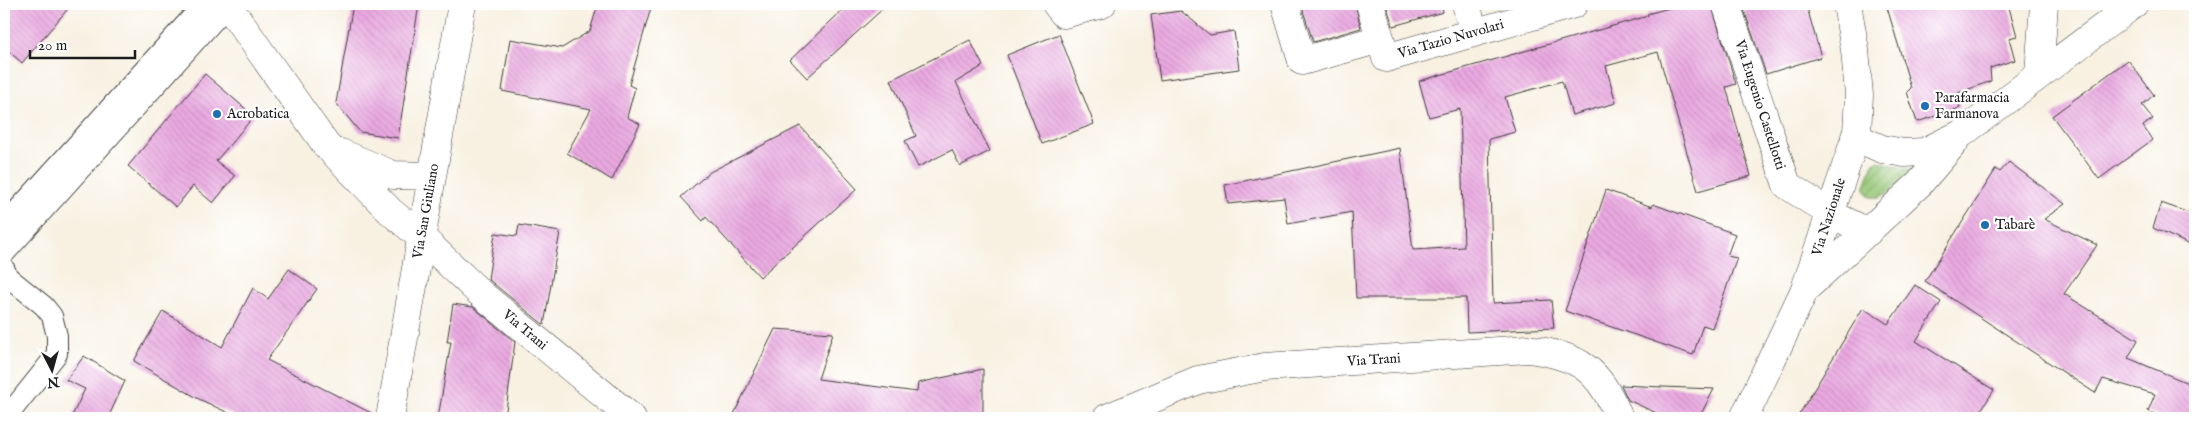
<svg xmlns="http://www.w3.org/2000/svg" width="2199" height="422" viewBox="0 0 2199 422" font-family="'IM FELL English',serif">
<style>
.garden{fill:url(#garden-furrows);stroke:#5a7249}
.building{fill:url(#building-back-hatch)}
.lines{fill:none;stroke-linecap:round;stroke-linejoin:round}
.service-casing{stroke:#3d3c3a;stroke-width:22}
.minor-casing{stroke:#3d3c3a;stroke-width:29}
.tertiary-casing{stroke:#3d3c3a;stroke-width:29}
.service{stroke:#fff;stroke-width:20}
.minor{stroke:#fff;stroke-width:28}
.tertiary{stroke:#fff;stroke-width:28}
.poi-dot{fill:#1f6fb2;stroke:#fff;stroke-width:2}
.labels{text-anchor:middle;dominant-baseline:central;stroke-width:4.5;stroke-linejoin:round;paint-order:stroke}
.street-label{font-size:14px;fill:#1c1c1c;stroke:#fff}
.poi-label{font-size:14px;fill:#1c1c1c;stroke:#fff;text-anchor:start}
</style>
<defs>
<pattern id="garden-furrows" width="10" height="10" patternUnits="userSpaceOnUse" patternTransform="scale(1.25)"><rect width="10" height="10" fill="#97c776"/><path d="M-1 1l2-2M0 10L10 0M9 11l2-2" fill="none" stroke="#82aa66"/></pattern>
<pattern id="building-back-hatch" width="6" height="6" patternUnits="userSpaceOnUse" patternTransform="scale(1.25)"><rect width="6" height="6" fill="#eaa9e1"/><path d="M-1 5l2 2M0 0l6 6M5-1l2 2" fill="none" stroke="#c891c0"/></pattern>
</defs>
<rect width="100%" height="100%" fill="#fff"/>
<filter id="ink" filterUnits="userSpaceOnUse"><feTurbulence type="fractalNoise" baseFrequency=".02" numOctaves="2"/><feDisplacementMap in="SourceGraphic" scale="10" xChannelSelector="R" yChannelSelector="G"/><feConvolveMatrix kernelMatrix="1 2 1 2 8 2 1 2 1" color-interpolation-filters="sRGB"/></filter>
<filter id="wash" filterUnits="userSpaceOnUse"><feTurbulence type="fractalNoise" baseFrequency=".0096" numOctaves="4" result="noise"/><feDisplacementMap in="SourceGraphic" scale="20" xChannelSelector="R" yChannelSelector="G"/><feGaussianBlur stdDeviation="1.12" result="paint"/><feColorMatrix in="noise" values="0 0 0 0 0 0 0 0 0 0 0 0 0 0 0 0 0 1.4 0 .05"/><feComposite in="paint" operator="in"/></filter>
<g filter="url(#wash)">
<rect width="100%" height="100%" fill="#f8f1e2"/>
<path class="garden" d="M 1878,161 L 1909,169 L 1910,173 C 1896,184 1888,200 1870,197 L 1864,189 L 1873,163 Z"/>
<g id="blocks">
<path class="building" d="M 4,4 L 72,4 L 22,63 L 4,47 Z
M 353,4 L 419,4 L 398,138 L 360,132 L 336,103 Z
M 598,4 L 652,4 L 629,85 L 635,88 L 627,117 L 640,124 L 612,180 L 567,153 L 591,109 L 502,91 L 510,39 L 562,48 L 590,31 Z
M 849,4 L 888,4 L 807,78 L 790,60 Z
M 1301,4 L 1355,4 L 1361,28 L 1313,42 Z
M 1386,4 L 1442,4 L 1443,12 L 1393,26 Z
M 1684,4 L 1711,4 L 1736,84 L 1726,87 L 1751,176 L 1698,191 L 1658,52 L 1606,66 L 1616,103 L 1572,115 L 1562,81 L 1505,97 L 1515,132 L 1489,139 L 1493,303 L 1551,300 L 1554,328 L 1467,332 L 1466,298 L 1356,298 L 1352,212 L 1288,224 L 1284,198 L 1228,204 L 1225,185 L 1400,148 L 1413,250 L 1464,247 L 1460,109 L 1429,117 L 1419,81 L 1648,16 L 1647,14 Z
M 1742,4 L 1806,4 L 1821,57 L 1766,74 Z
M 1886,4 L 2008,4 L 2017,36 L 2009,38 L 2015,60 L 1990,68 L 1991,81 L 1958,93 L 1960,108 L 1917,122 L 1907,92 L 1911,88 Z
M 1181,11 L 1210,35 L 1234,31 L 1239,69 L 1160,80 L 1151,15 Z
M 1059,34 L 1094,124 L 1042,144 L 1007,55 Z
M 970,40 L 983,66 L 956,82 L 990,151 L 960,166 L 952,150 L 918,167 L 905,141 L 916,136 L 891,80 Z
M 2128,60 L 2154,95 L 2142,105 L 2153,119 L 2143,126 L 2152,140 L 2099,179 L 2052,116 Z
M 205,74 L 254,116 L 216,161 L 235,176 L 213,203 L 193,186 L 176,207 L 128,166 Z
M 800,126 L 857,189 L 760,277 L 706,217 L 703,221 L 681,197 L 710,172 Z
M 2009,162 L 2065,204 L 2044,219 L 2097,245 L 2064,294 L 2138,340 L 2128,358 L 2195,386 L 2195,401 L 2188,418 L 2165,418 L 2148,411 L 2155,394 L 2103,379 L 2095,393 L 1925,281 L 1996,169 L 2000,172 Z
M 1606,190 L 1652,207 L 1653,204 L 1735,234 L 1727,256 L 1737,258 L 1712,328 L 1703,325 L 1693,355 L 1565,311 Z
M 2161,203 L 2195,215 L 2195,247 L 2153,228 Z
M 519,225 L 560,232 L 544,325 L 488,279 L 495,233 L 517,236 Z
M 289,269 L 317,289 L 267,360 L 375,415 L 375,418 L 239,418 L 199,399 L 134,361 L 163,311 L 222,347 L 253,288 L 268,299 Z
M 1915,285 L 1941,302 L 1916,341 L 1994,390 L 1976,418 L 1797,418 L 1863,308 L 1888,324 Z
M 453,304 L 473,307 L 515,342 L 505,418 L 438,418 L 451,342 L 447,342 Z
M 775,329 L 833,333 L 818,379 L 917,392 L 918,383 L 983,369 L 983,418 L 759,418 L 734,414 Z
M 84,356 L 125,381 L 108,418 L 71,418 L 85,389 L 66,380 Z
M 1621,385 L 1663,387 L 1714,389 L 1699,418 L 1667,418 L 1628,400 Z"/>
</g>
</g>
<g filter="url(#ink)">
<use href="#blocks" fill-opacity="0" stroke="#3d3c3a" stroke-width="1"/>
<g class="lines">
<g class="service-casing">
<path id="service" d="M 4,225 L 204,4
M 4,254 L 227,6
M 4,268 L 8,277 L 44,306 L 52,316 L 57,336 L 57,354 L 6,418"/>
</g>
<g class="minor-casing">
<path id="minor" d="M 225,4 L 234,14 L 326,145 L 390,211 L 421,237 L 480,293 L 632,418
M 1056,4 L 1064,14 L 1102,4
M 1285,4 L 1302,61 L 1380,39
M 1370,4 L 1386,58 L 1574,4
M 1466,4 L 1474,33
M 1726,4 L 1787,185 L 1831,214 L 1868,232
M 2039,74 L 2044,4
M 1855,137 L 1882,149 L 1904,153 L 1924,152 L 1961,134 L 2134,4
M 341,153 L 393,175 L 432,176
M 1805,289 L 1919,184 L 1954,143
M 390,418 L 462,4
M 1107,418 L 1198,380 L 1265,367 L 1528,349 C 1579,356 1600,369 1619,418"/>
</g>
<g class="tertiary-casing">
<path id="tertiary" d="M 1744,418 L 1805,289 L 1857,133 L 1859,95 L 1855,50 L 1847,4"/>
</g>
<use href="#service" class="service"/>
<use href="#minor" class="minor"/>
<use href="#tertiary" class="tertiary"/>
</g>
</g>
<g class="poi-dot">
<circle cx="1925" cy="106" r="5"/>
<circle cx="217" cy="114" r="5"/>
<circle cx="1985" cy="225" r="5"/>
</g>
<g class="labels">
<g class="street-label">
<text transform="translate(1451 39) rotate(-16)">Via Tazio Nuvolari</text>
<text transform="translate(1760 105) rotate(72)">Via Eugenio Castellotti</text>
<text transform="translate(426 211) rotate(-80)">Via San Giuliano</text>
<text transform="translate(1829 217) rotate(-72)">Via Nazionale</text>
<text transform="translate(525 330) rotate(40)">Via Trani</text>
<text transform="translate(1374 360) rotate(-4)">Via Trani</text>
</g>
<g class="poi-label">
<text x="1935" y="98">Parafarmacia<tspan x="1935" dy="16">Farmanova</tspan></text>
<text x="227" y="114">Acrobatica</text>
<text x="1995" y="225">Tabarè</text>
</g>
</g>
<rect width="2199" height="422" fill="none" stroke="#fff" stroke-width="20"/>
<g transform="translate(52 370) rotate(174)" stroke="#ffffff" stroke-width="4" paint-order="stroke">
<path d="M0-4L9 19L0 12L-9 19Z" fill="#1c1c1c"/>
<text y="-8" font-size="14" font-weight="bold" text-anchor="middle" fill="#1c1c1c">N</text>
</g>
<path d="M30 50v8h105v-8" fill="none" stroke="#1c1c1c" stroke-width="2.5"/>
<text x="38" y="50" font-size="15" fill="#1c1c1c" stroke="#ffffff" stroke-width="4" paint-order="stroke">20 m</text>
</svg>
